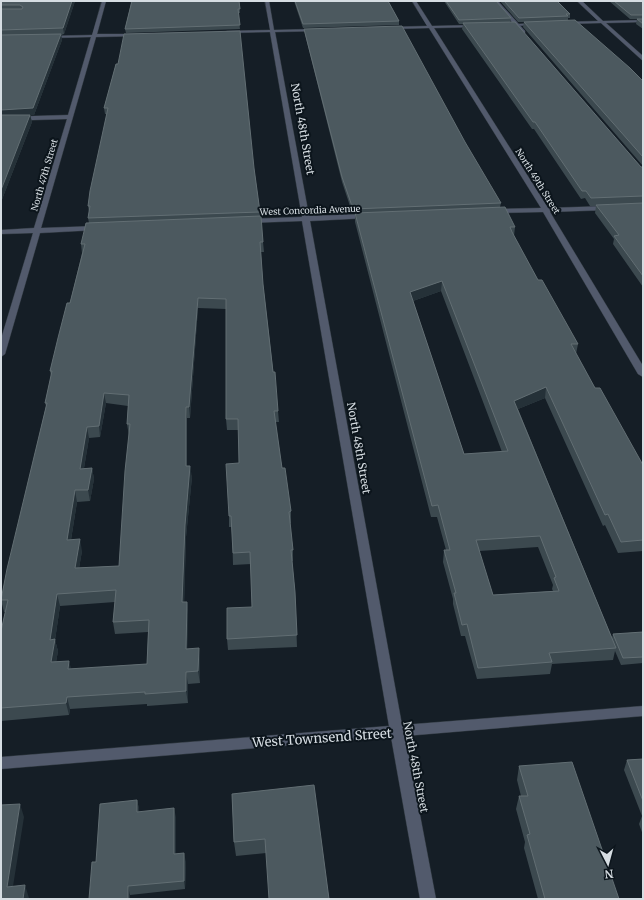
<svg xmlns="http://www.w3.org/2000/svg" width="644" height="900" viewBox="0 0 644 900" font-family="Merriweather,serif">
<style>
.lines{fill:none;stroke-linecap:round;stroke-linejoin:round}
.service-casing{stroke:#303940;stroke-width:1}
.minor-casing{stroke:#303940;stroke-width:1}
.service{fill:#525a6c;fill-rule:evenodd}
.minor{fill:#525a6c;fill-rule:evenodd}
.wall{fill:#3c494f;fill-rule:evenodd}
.shaded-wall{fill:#253138}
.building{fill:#4c595f;stroke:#626e73;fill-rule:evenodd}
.labels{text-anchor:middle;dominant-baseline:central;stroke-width:4;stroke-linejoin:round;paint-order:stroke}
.far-street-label{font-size:9px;fill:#d6dde2;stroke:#0c151c}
.street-label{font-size:11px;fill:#d6dde2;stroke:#0c151c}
.near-street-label{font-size:13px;fill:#d6dde2;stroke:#0c151c}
</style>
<rect width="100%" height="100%" fill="#151e26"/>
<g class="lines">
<g class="service-casing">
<path id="service" d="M 494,1 L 498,1 L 525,31 L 525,33 L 521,33 Z"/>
</g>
<g class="minor-casing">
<path id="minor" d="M 102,1 L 106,1 L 97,34 L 137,34 L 139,35 L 137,36 L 96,37 L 41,228 L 97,226 L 101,228 L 97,230 L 40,233 L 5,354 L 1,357 L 1,339 L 33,233 L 1,234 L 1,230 L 34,228 L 67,119 L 1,121 L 1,117 L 68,115 L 91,37 L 49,38 L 47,37 L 49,36 L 92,35 Z
M 265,1 L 269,1 L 274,30 L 317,29 L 319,30 L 317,31 L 275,32 L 309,216 L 369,214 L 373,216 L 369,218 L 310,221 L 402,725 L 643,706 L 643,716 L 405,736 L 436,899 L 420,899 L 391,737 L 1,769 L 1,757 L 389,726 L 302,221 L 249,223 L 245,221 L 249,219 L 302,217 L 270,32 L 227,33 L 225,32 L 227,31 L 270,30 Z
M 412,1 L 416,1 L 432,26 L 475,25 L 477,26 L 475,27 L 434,28 L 548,208 L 608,206 L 611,208 L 608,210 L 550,212 L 643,366 L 643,377 L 638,374 L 543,212 L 495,213 L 492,211 L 495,209 L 541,208 L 429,28 L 391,29 L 389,28 L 391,27 L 427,26 Z
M 577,1 L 582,1 L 603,21 L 643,20 L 643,22 L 606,23 L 643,56 L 643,61 L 601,23 L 563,24 L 565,22 L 598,21 Z
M 537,23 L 539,25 L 505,26 L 503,25 Z"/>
</g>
<use href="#service" class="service"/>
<use href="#minor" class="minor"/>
</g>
<path class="wall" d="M 1,1 L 75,1 L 64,34 L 61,35 L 62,40 L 34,115 L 30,115 L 32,122 L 1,202 Z
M 130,1 L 239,1 L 240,13 L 238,13 L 240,29 L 126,33 L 125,29 L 131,3 Z
M 294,1 L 388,1 L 399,21 L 399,25 L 303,28 Z
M 444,1 L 496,1 L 511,18 L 510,22 L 641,167 L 643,167 L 643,287 L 613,244 L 614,239 L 595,213 L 596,206 L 590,206 L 585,198 L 581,199 L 534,129 L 532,129 L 462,29 L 463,24 L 459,24 Z
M 500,1 L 557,1 L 570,14 L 570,18 L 568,18 L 568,20 L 643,81 L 643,166 L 523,27 L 524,22 L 518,22 Z
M 609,1 L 643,1 L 643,29 L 636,24 L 637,19 L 643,19 L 630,19 Z
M 304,29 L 501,203 L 500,207 L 515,227 L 514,236 L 538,280 L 578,344 L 576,354 L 595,388 L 643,465 L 643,551 L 618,553 L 605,525 L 603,526 L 545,398 L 518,409 L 612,638 L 613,634 L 643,632 L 643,663 L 621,665 L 615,651 L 613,660 L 552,664 L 550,674 L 477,679 L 465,636 L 461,636 L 453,604 L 453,599 L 443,562 L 444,550 L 446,550 L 437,517 L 431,517 L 355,222 L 355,215 L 353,215 L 342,182 L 305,34 ZM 441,291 L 502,452 L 464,454 L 413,301 ZM 538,547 L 553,585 L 552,589 L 553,591 L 493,595 L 479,551 Z
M 116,64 L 254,168 L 260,212 L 264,252 L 261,252 L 263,284 L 278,411 L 279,422 L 275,422 L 282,468 L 291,511 L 291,523 L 290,523 L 293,550 L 293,561 L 292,561 L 295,592 L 297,647 L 228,650 L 227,639 L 252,607 L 251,564 L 233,565 L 232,527 L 229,527 L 229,516 L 239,463 L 239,430 L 227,430 L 226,419 L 226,309 L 198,308 L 190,418 L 187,418 L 187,466 L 192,477 L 186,537 L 184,602 L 187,602 L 188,614 L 187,649 L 200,659 L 200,683 L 188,684 L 188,703 L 147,706 L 147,704 L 70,709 L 69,715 L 1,721 L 1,631 L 5,612 L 4,612 L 1,600 L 46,406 L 45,403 L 51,376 L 50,371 L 70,303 L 82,253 L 81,244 L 89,223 L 88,218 L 89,212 L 88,206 L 107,114 L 105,114 L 104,108 ZM 106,403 L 128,406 L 127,424 L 129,436 L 119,566 L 79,568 L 82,551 L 71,540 L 77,502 L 90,501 L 94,479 L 92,468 L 84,468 L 89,438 L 100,437 ZM 115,602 L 113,622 L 115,634 L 148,632 L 147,664 L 71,669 L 56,662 L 58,651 L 55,640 L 60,606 Z
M 643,759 L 643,835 L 639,824 L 642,816 L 624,770 L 627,760 Z
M 519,766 L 619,899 L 538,899 L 524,848 L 525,842 L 516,809 L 519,796 L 521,796 L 517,780 Z
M 232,794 L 329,899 L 266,853 L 236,856 L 234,842 Z
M 137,800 L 139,809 L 139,812 L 176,817 L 176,854 L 186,862 L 185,889 L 130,895 L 96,862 Z"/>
<path class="shaded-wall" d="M 72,1 L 75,1 L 64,34 L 63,28 Z
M 61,34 L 62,40 L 34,115 L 30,115 L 32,122 L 1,202 L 1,110 Z
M 442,281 L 441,291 L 410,302 L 410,292 Z
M 198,298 L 198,308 L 190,418 L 189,407 Z
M 546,387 L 545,398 L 513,411 L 514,401 Z
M 104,393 L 106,403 L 100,437 L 99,426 Z
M 186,407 L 187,418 L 187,477 L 186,466 Z
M 87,427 L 89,438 L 82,480 L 80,469 Z
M 190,466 L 192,477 L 186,537 L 184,614 L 182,602 L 185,525 Z
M 92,468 L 94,479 L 90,501 L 88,490 Z
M 75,490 L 77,502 L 69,552 L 67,540 Z
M 80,539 L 82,551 L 77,580 L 75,568 Z
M 57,594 L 60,606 L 55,640 L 58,651 L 54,674 L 51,662 L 50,640 Z
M 187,602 L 188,614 L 187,660 L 186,649 Z
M 199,648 L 200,659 L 200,683 L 198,671 Z
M 69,661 L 72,672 L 68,669 Z
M 186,672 L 188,684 L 188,703 L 186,691 Z
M 67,697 L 70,709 L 69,715 L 66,703 Z
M 137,800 L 139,809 L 138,821 L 137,812 Z
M 20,804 L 24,817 L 11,899 L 7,887 Z
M 174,808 L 176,817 L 176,863 L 174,854 Z
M 184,853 L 186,862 L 185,889 L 184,881 Z
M 25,885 L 29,898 L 29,899 L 23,899 Z
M 128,886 L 130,895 L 130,899 L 128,899 Z"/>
<path class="building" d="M 1,1 L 72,1 L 63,28 L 1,30 L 1,9 L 22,9 L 23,7 L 20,5 L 1,5 Z
M 132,1 L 239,1 L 240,9 L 238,9 L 240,25 L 125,29 Z
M 295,1 L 388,1 L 399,21 L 303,24 Z
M 446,1 L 496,1 L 511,18 L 459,20 Z
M 504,1 L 557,1 L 570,14 L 566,14 L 568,16 L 519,18 Z
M 614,1 L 643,1 L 643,15 L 631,15 Z
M 637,19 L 643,19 L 643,24 Z
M 575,20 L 630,68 L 643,81 L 643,157 L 524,22 Z
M 515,22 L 641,167 L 643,167 L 643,196 L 591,198 L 586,191 L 582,191 L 535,122 L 533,122 L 463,23 Z
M 402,26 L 465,142 L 501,203 L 353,209 L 342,177 L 304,29 Z
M 240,31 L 254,168 L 260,212 L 88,218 L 90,206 L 88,206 L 90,191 L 108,108 L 104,108 L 116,64 L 118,64 L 124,34 Z
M 61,34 L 33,108 L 1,110 L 1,35 Z
M 1,115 L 30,115 L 1,190 Z
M 643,203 L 643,276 L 614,236 L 619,235 L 596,205 Z
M 505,207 L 515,227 L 510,227 L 512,232 L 538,280 L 542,280 L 578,344 L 571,344 L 595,388 L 600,388 L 643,465 L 643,540 L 621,542 L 608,514 L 605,515 L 546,387 L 514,401 L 616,648 L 549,653 L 552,662 L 478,668 L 467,624 L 462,625 L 454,593 L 456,593 L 444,550 L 450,550 L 438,505 L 432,506 L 355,213 ZM 442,281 L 508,451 L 464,454 L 410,292 ZM 540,536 L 556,577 L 554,578 L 559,591 L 493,595 L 476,540 Z
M 261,216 L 263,242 L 260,242 L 263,284 L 273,372 L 275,372 L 278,411 L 274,411 L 282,468 L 285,468 L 291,511 L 289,512 L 293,550 L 291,550 L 295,592 L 297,635 L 227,639 L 227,608 L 252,607 L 250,552 L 233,553 L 231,516 L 229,516 L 226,464 L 239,463 L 238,419 L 226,419 L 226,299 L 198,298 L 189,407 L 186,407 L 186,466 L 190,466 L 185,525 L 182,602 L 187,602 L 186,649 L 199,648 L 198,671 L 186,672 L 186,691 L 145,694 L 145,692 L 67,697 L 66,703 L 1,708 L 1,631 L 8,600 L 1,600 L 7,569 L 47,403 L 45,403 L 52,371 L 50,371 L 58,338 L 67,303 L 70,303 L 85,244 L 81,244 L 86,223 ZM 104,393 L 129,395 L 127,424 L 130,424 L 125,471 L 119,566 L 75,568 L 80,539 L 67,540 L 75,490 L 88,490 L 92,468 L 80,469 L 87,427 L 99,426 ZM 116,590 L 113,622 L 149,620 L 147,664 L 68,669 L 69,661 L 51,662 L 55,639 L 50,640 L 57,594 Z
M 643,632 L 643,657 L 623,658 L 613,634 Z
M 643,759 L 643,801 L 627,760 Z
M 572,762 L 619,899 L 545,899 L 527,835 L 530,834 L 519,796 L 528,796 L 519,766 Z
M 314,785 L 329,899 L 269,899 L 265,839 L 234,842 L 232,794 Z
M 137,800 L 137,812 L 174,808 L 174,854 L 184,853 L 184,881 L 128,886 L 128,899 L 89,899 L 92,862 L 96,862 L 100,804 Z
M 20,804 L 7,887 L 25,885 L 23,899 L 1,899 L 1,805 Z"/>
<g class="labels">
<g class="far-street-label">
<text transform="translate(44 175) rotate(-74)">North 47th Street</text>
<text transform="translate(538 181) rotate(58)">North 49th Street</text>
<text transform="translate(310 210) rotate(-2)">West Concordia Avenue</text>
</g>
<g class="street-label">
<text transform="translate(303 129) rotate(80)">North 48th Street</text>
<text transform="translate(359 448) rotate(80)">North 48th Street</text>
<text transform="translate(416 767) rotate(79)">North 48th Street</text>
</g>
<g class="near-street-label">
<text transform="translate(322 738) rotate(-4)">West Townsend Street</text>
</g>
</g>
<rect width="644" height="900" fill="none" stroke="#d6dde2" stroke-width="4"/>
<g transform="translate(608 864) rotate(174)" stroke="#0c151c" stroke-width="3" paint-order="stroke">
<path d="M0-3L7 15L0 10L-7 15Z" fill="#d6dde2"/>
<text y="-6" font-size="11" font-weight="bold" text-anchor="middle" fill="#d6dde2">N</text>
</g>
</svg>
